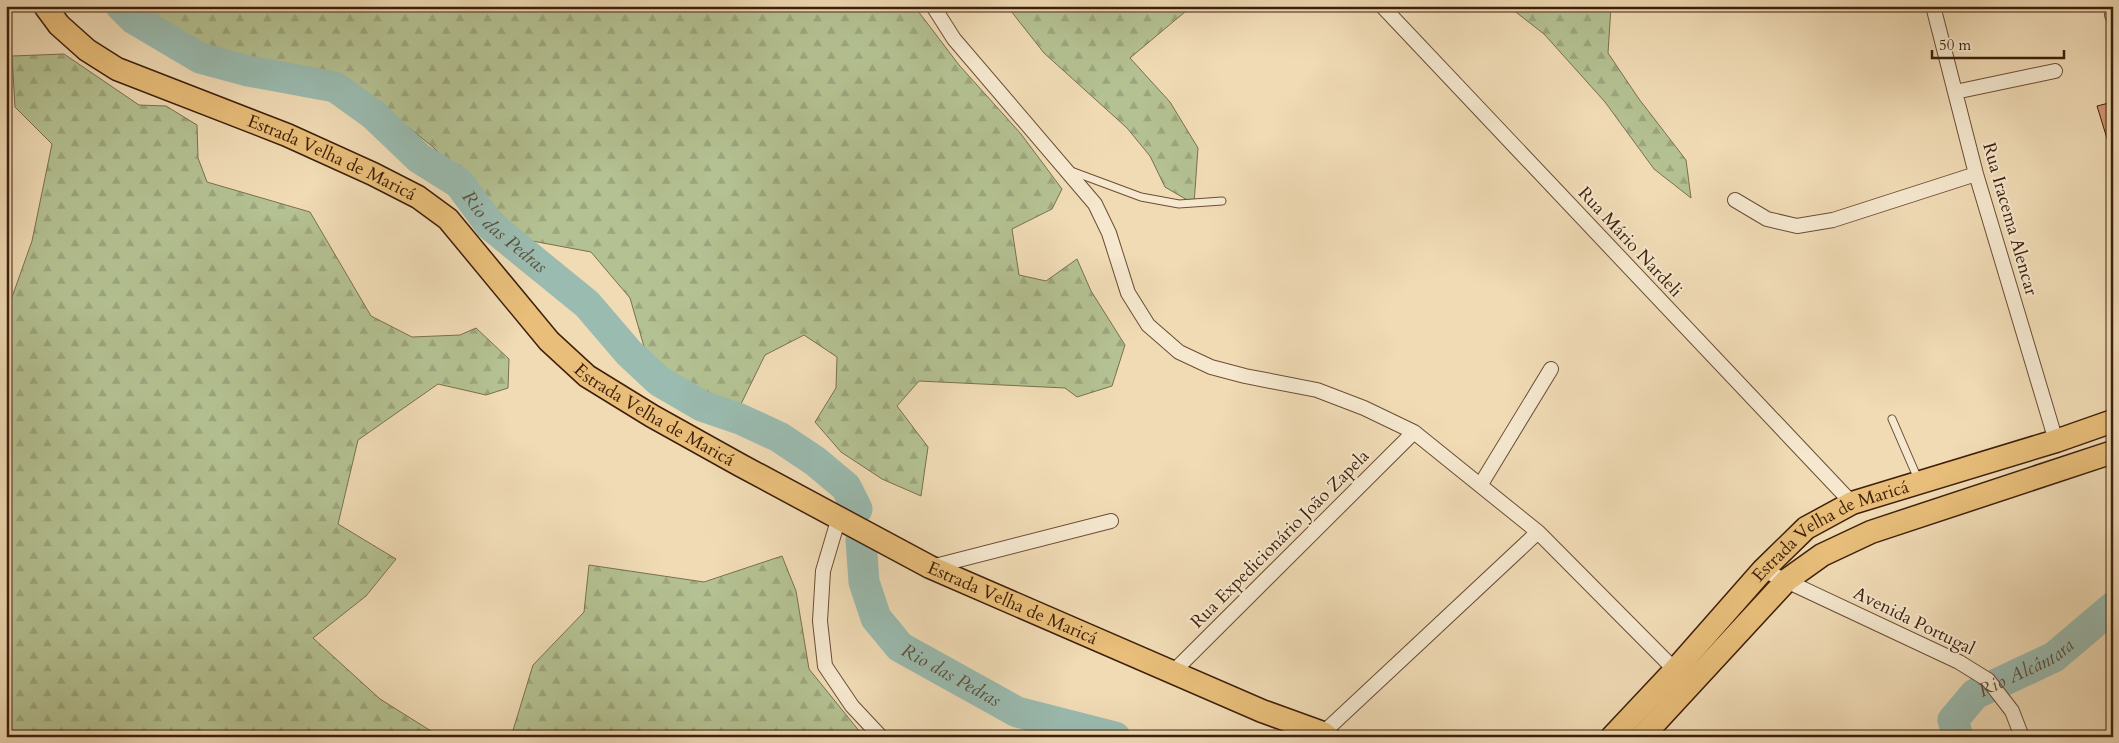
<svg xmlns="http://www.w3.org/2000/svg" width="2119" height="743" viewBox="0 0 2119 743" font-family="Cardo,serif">
<style>
.forest{fill:url(#forest-firs);stroke:#79704e}
.lines{fill:none;stroke-linecap:round;stroke-linejoin:round}
.river{stroke:#9abbb0;stroke-width:31}
.building{fill:#d69877;stroke:#3e1f0a}
.lane-casing{stroke:#6a4e35;stroke-width:9}
.street-casing{stroke:#6a4e35;stroke-width:16}
.primary-casing{stroke:#3e1f0a;stroke-width:25}
.lane{stroke:#f5e8cf;stroke-width:7}
.street{stroke:#f5e8cf;stroke-width:14}
.primary{stroke:#e8be7a;stroke-width:22}
.labels{text-anchor:middle;dominant-baseline:central;stroke-width:4;stroke-linejoin:round;paint-order:stroke}
.street-label{font-size:18px;fill:#3e1f0a;stroke:#f5e8cf}
.water-label{font-size:19px;font-style:italic;fill:#5a4e3c;stroke:#f5e8cf}
</style>
<defs>
<pattern id="forest-firs" width="22" height="20" patternUnits="userSpaceOnUse" patternTransform="scale(1.25)"><rect width="22" height="20" fill="#b4c192"/><path d="M5 1l3.5 6h-7zM16 11l3.5 6h-7z" fill="#9ca57d"/></pattern>
</defs>
<rect width="100%" height="100%" fill="#f0dbb5"/>
<filter id="stains"><feTurbulence type="fractalNoise" baseFrequency=".004" numOctaves="4"/><feColorMatrix values="0 0 0 0 .2 0 0 0 0 .09 0 0 0 0 .02 0 0 0 .5 -.17"/></filter>
<radialGradient id="worn" r=".72"><stop offset=".6" stop-color="#630" stop-opacity="0"/><stop offset="1" stop-color="#630" stop-opacity=".3"/></radialGradient>
<path class="forest" d="M 121,6 L 905,6 L 918,11 L 959,65 L 1021,134 L 1062,189 L 1052,209 L 1012,229 L 1019,275 L 1046,281 L 1077,259 L 1091,291 L 1125,345 L 1112,386 L 1077,397 L 1065,388 L 919,381 L 897,406 L 928,447 L 921,496 L 882,479 L 841,452 L 815,422 L 836,388 L 837,357 L 804,335 L 765,355 L 739,408 L 689,388 L 645,350 L 630,298 L 591,252 L 527,240 L 433,147 L 364,92 L 248,71 L 200,58 L 135,19 Z
M 1007,6 L 1192,6 L 1130,58 L 1170,102 L 1198,148 L 1194,204 L 1165,187 L 1150,156 L 1127,128 L 1044,53 Z
M 1508,6 L 1611,6 L 1608,53 L 1639,99 L 1686,160 L 1691,198 L 1654,169 L 1605,102 L 1544,34 Z
M 64,54 L 139,105 L 166,106 L 197,125 L 198,158 L 207,182 L 310,212 L 371,316 L 412,337 L 460,335 L 476,328 L 509,359 L 508,388 L 486,395 L 438,384 L 358,440 L 338,524 L 396,559 L 366,596 L 313,638 L 380,699 L 439,736 L 446,737 L 6,737 L 6,314 L 32,241 L 52,144 L 15,107 L 12,56 Z
M 782,556 L 796,591 L 809,669 L 860,732 L 856,737 L 511,737 L 533,665 L 584,612 L 589,565 L 704,582 Z"/>
<g class="lines">
<g class="river">
<path id="s1" d="M 121,6 L 134,19 L 200,58 L 248,71 L 335,87 L 374,115 L 419,158 L 459,183 L 490,225 L 587,304 L 629,353 L 659,381 L 702,406 L 740,419 L 779,437 L 815,461 L 846,487 L 857,509"/>
<path id="s2" d="M 861,540 L 864,582 L 876,618 L 900,647 L 1017,712 L 1115,737"/>
<path id="s3" d="M 1958,737 L 1953,720 L 1975,694 L 2054,657 L 2113,607"/>
</g>
</g>
<path class="building" d="M 2113,102 L 2113,158 L 2097,106 Z"/>
<g class="lines">
<g class="lane-casing">
<path id="lane" d="M 1071,171 L 1141,197 L 1179,204 L 1222,201
M 1892,419 L 1918,479"/>
</g>
<g class="street-casing">
<path id="street" d="M 933,6 L 954,39 L 1095,204 L 1109,233 L 1128,293 L 1148,325 L 1179,352 L 1211,367 L 1245,376 L 1317,390 L 1364,408 L 1414,432 L 1538,532 L 1675,670
M 1382,6 L 1852,503
M 1933,6 L 1976,174 L 2056,441
M 2112,15 L 2113,15
M 1955,92 L 2055,71
M 1735,200 L 1767,219 L 1797,226 L 1833,220 L 1976,174
M 1481,484 L 1551,369
M 839,517 L 823,571 L 820,621 L 825,666 L 852,706 L 881,737
M 931,567 L 1111,521
M 1763,570 L 1959,662 L 1988,680 L 2012,711 L 2022,737
M 1172,673 L 1414,432
M 1323,733 L 1538,532"/>
</g>
<g class="primary-casing">
<g id="primary">
<path id="s4" d="M 45,6 L 59,25 L 87,50 L 117,69 L 287,135 L 373,174 L 418,197 L 448,219 L 549,341 L 587,376 L 652,416 L 740,465 L 930,567 L 1262,711 L 1323,733 L 1328,737"/>
<path id="s5" d="M 1612,737 L 1675,670 L 1763,570 L 1806,528 L 1852,503 L 2056,441 L 2113,421"/>
<path d="M 1642,737 L 1787,580 L 1822,555 L 1871,532 L 2113,452"/>
</g>
</g>
<use href="#lane" class="lane"/>
<use href="#street" class="street"/>
<use href="#primary" class="primary"/>
</g>
<g class="labels">
<g class="street-label">
<text stroke="none"><textPath href="#s4" startOffset="329">Estrada Velha de Maricá</textPath></text>
<text transform="translate(2010 219) rotate(74)">Rua Iracema Alencar</text>
<text transform="translate(1630 242) rotate(47)">Rua Mário Nardeli</text>
<text stroke="none"><textPath href="#s4" startOffset="749">Estrada Velha de Maricá</textPath></text>
<text stroke="none"><textPath href="#s5" startOffset="305">Estrada Velha de Maricá</textPath></text>
<text transform="translate(1280 539) rotate(-45)">Rua Expedicionário João Zapela</text>
<text stroke="none"><textPath href="#s4" startOffset="1154">Estrada Velha de Maricá</textPath></text>
<text transform="translate(1914 621) rotate(26)">Avenida Portugal</text>
</g>
<g class="water-label">
<text stroke="none"><textPath href="#s1" startOffset="458">Rio das Pedras</textPath></text>
<text stroke="none"><textPath href="#s3" startOffset="109">Rio Alcântara</textPath></text>
<text stroke="none"><textPath href="#s2" startOffset="176">Rio das Pedras</textPath></text>
</g>
</g>
<rect width="2119" height="743" fill="none" stroke="#f0dbb5" stroke-width="25"/>
<rect x="8" y="8" width="2104" height="728" fill="none" stroke="#3e1f0a" stroke-width="2.5"/>
<rect x="12" y="12" width="2094" height="718" fill="none" stroke="#3e1f0a"/>
<path d="M1932 50v8h132v-8" fill="none" stroke="#3e1f0a" stroke-width="2.5"/>
<text x="1939" y="50" font-size="15" fill="#3e1f0a" stroke="#f5e8cf" stroke-width="4" paint-order="stroke">50 m</text>
<rect width="100%" height="100%" filter="url(#stains)"/>
<rect width="100%" height="100%" fill="url(#worn)"/>
</svg>
